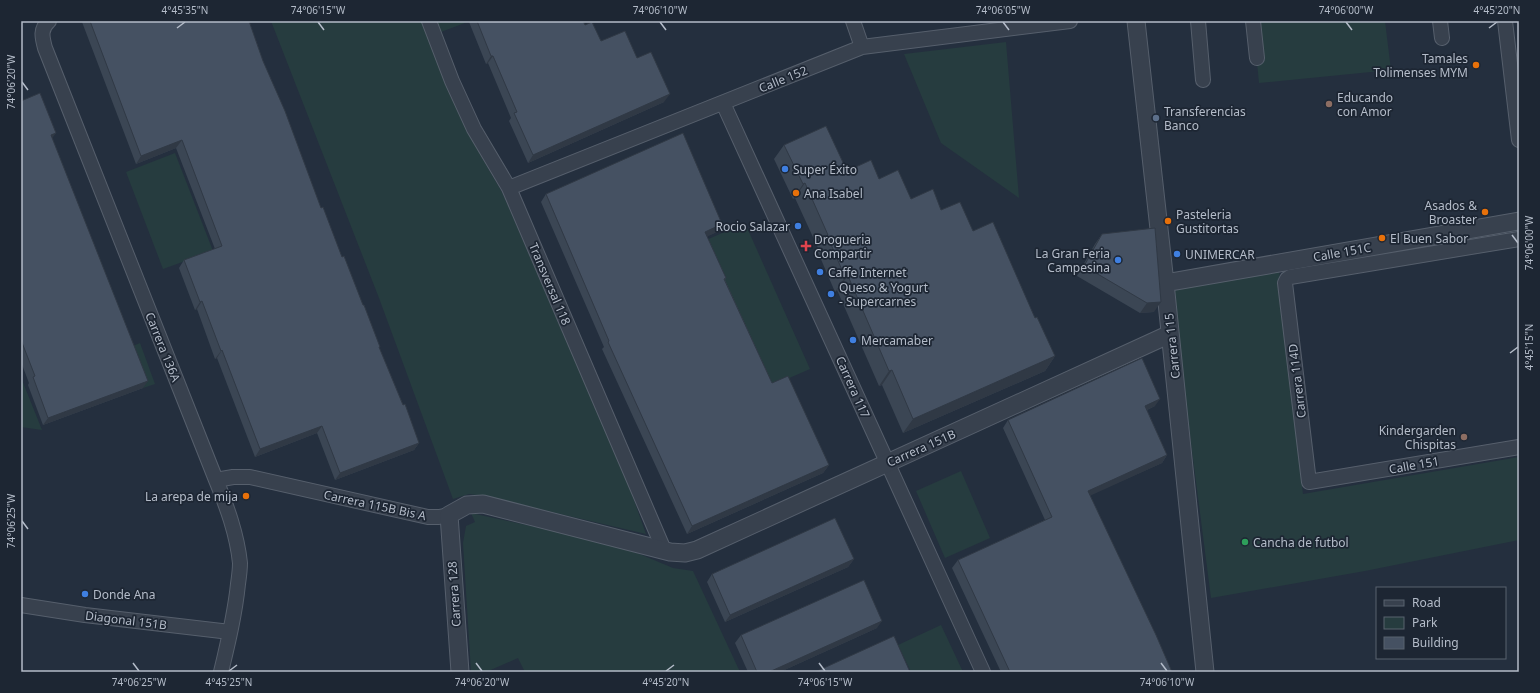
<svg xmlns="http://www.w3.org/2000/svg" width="1540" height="693" viewBox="0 0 1540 693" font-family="'Noto Sans',sans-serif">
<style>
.green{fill:#263c3f}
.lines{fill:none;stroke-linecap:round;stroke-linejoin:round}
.minor-casing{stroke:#565f6c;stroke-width:16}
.tertiary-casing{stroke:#565f6c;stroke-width:19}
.minor{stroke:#38414e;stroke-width:14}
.tertiary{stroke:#38414e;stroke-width:17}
.wall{fill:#3b4654}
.shaded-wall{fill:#303945}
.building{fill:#455162;stroke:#303945}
.ticks{fill:none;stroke:#b4bcc9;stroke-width:1.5}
.food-dot{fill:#e8710a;stroke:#1d2633;stroke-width:1.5}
.education-dot{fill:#8d6e63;stroke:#1d2633;stroke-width:1.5}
.service-dot{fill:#5c6f8a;stroke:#1d2633;stroke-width:1.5}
.shop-dot{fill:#3f7fe0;stroke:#1d2633;stroke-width:1.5}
.health-dot{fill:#e0444e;stroke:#1d2633;stroke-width:1.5}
.leisure-dot{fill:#2e9e5b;stroke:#1d2633;stroke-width:1.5}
.labels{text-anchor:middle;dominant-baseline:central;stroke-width:3.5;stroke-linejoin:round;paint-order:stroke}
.poi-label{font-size:12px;fill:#b4bcc9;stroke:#1d2633;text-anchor:start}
.street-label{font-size:12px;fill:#b4bcc9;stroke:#1d2633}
.neatline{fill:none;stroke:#b4bcc9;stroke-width:1.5}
.ticks-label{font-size:10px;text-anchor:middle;fill:#b4bcc9}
</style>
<rect width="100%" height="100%" fill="#242f3e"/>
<path class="green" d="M 271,21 L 423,21 L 453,100 L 481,156 L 503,194 L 578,368 L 630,489 L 646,534 L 483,496 L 469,494 L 453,499 L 379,298 Z
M 437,21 L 470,21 L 441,32 Z
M 1253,21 L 1385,21 L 1391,70 L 1259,83 Z
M 1006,42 L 1019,198 L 941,143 L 904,54 Z
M 175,153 L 213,251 L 163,269 L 126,172 Z
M 745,223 L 810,369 L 771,386 L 704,241 Z
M 1279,270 L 1303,494 L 1519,457 L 1519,540 L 1365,571 L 1211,598 L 1171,288 Z
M 140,343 L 155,384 L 143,388 L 128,348 Z
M 21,377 L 22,380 L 42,430 L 21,427 Z
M 961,471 L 990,538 L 945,558 L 916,491 Z
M 471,513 L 618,545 L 673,568 L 693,571 L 740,672 L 525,672 L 518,658 L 486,672 L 471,672 L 463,543 L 466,526 L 475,522 Z
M 941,625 L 963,672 L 911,672 L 898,645 Z"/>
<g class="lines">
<g class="minor-casing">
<path id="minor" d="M 49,21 C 40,29 42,37 45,48 L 216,480 C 227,507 237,534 240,563 C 240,570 239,577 238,584 C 235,614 228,643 221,672
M 429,21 L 452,81 L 474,129 L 509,188 L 664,550
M 853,21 L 862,47
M 1198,21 L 1203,80
M 1253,21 L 1257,58
M 1440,21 L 1442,38
M 1505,21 L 1519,140
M 723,103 L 983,672
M 509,188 L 862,47 L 1070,21
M 1519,239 L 1290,277 L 1287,279 L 1285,283 L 1309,482 L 1519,447
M 216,480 L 233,477 L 250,477 L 428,517 L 439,517 L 449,515
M 21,605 L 85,615 L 230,632"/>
</g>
<g class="tertiary-casing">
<path id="tertiary" d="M 1136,21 L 1165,283 L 1205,672
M 1165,283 L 1519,221
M 460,672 L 449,515 L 467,505 L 483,504 L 670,552 L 685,553 L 697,550 L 1170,334"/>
</g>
<use href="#minor" class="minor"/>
<use href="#tertiary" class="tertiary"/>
</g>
<path class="wall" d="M 82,21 L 249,21 L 263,61 L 321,208 L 419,443 L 414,450 L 335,480 L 317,433 L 255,457 L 217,358 L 215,359 L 197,309 L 195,310 L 179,268 L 184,260 L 215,249 L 176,148 L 136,164 L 82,22 Z
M 469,21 L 583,21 L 585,25 L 601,41 L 637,58 L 664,102 L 528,163 L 509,121 L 511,118 L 488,63 L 486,64 L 469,22 Z
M 21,101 L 52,138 L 143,388 L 43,425 L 28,385 L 29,383 L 21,362 Z
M 784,145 L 847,171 L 879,179 L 911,199 L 941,210 L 973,231 L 1035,318 L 1055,356 L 1045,371 L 903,433 L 882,385 L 879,386 L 837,290 L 835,292 L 817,250 L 818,248 L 795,198 L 793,199 L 774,159 Z
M 546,194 L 722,224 L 717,232 L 707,236 L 726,278 L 725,280 L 772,383 L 829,465 L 823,473 L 687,534 L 602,349 L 604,347 L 541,202 Z
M 1102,234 L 1154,312 L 1140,313 L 1077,276 L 1095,244 Z
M 1155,406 L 1147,410 L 1167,455 L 1162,463 L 1090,495 L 1172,672 L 1001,672 L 952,568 L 958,560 L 1045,520 L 1003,428 L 1008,420 Z
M 854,559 L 848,567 L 725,622 L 707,582 L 712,574 Z
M 877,628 L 780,672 L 748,672 L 735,643 L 741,635 Z"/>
<path class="shaded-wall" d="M 491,56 L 493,56 L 488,63 L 486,64 Z
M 670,94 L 664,102 L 528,163 L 533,155 Z
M 56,133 L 50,141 L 51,135 Z
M 182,140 L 176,148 L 136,164 L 141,156 Z
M 805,183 L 795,198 L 793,199 L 803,184 Z
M 722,224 L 717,232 L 700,240 L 705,232 Z
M 848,276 L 837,290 L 835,292 L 845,277 Z
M 202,301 L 197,309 L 195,310 L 200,302 Z
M 1161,302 L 1154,312 L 1140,313 L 1147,303 Z
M 222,350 L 217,358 L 215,359 L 221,351 Z
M 1055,356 L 1045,371 L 903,433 L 913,419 Z
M 892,370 L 882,385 L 879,386 L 889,371 Z
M 148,381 L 143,388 L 43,425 L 48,418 Z
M 1160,399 L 1155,406 L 1140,413 L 1145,406 Z
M 322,426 L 317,433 L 255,457 L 260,449 Z
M 419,443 L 414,450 L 335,480 L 340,473 Z
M 1167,455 L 1162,463 L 1083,499 L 1088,491 Z
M 829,465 L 823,473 L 687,534 L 692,526 Z
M 854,559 L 848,567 L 725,622 L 730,615 Z
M 882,621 L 877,628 L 780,672 L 769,672 Z"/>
<path class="building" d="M 90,21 L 249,21 L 263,61 L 285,111 L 321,208 L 323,207 L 342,257 L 344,256 L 363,305 L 364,305 L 380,347 L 379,347 L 403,405 L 405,404 L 419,443 L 340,473 L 322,426 L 260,449 L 222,350 L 221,351 L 202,301 L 200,302 L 184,260 L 222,246 L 182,140 L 141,156 Z
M 477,21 L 583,21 L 585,25 L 592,22 L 601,41 L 625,31 L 637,58 L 651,52 L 670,94 L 533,155 L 514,113 L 517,112 L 493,56 L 491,56 Z
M 40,93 L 56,133 L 51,135 L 148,381 L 48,418 L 33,377 L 35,376 L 21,340 L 21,101 Z
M 826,126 L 847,171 L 871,160 L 879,179 L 898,170 L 911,199 L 933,189 L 941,210 L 960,202 L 973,231 L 993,222 L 1035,318 L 1037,317 L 1055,356 L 913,419 L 892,370 L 889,371 L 848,276 L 845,277 L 827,235 L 828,235 L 805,183 L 803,184 L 784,145 Z
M 683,133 L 722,224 L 705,232 L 726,278 L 724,279 L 772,383 L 788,376 L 829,465 L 692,526 L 608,342 L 609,341 L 546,194 Z
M 1155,228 L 1161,302 L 1147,303 L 1084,266 L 1102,234 Z
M 1142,358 L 1160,399 L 1145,406 L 1167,455 L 1088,491 L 1156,635 L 1172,672 L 1010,672 L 958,560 L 1052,517 L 1008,420 Z
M 835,518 L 854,559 L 730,615 L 712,574 Z
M 864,580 L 882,621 L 769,672 L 757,672 L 741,635 Z
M 894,636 L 910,672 L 815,672 Z"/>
<path class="ticks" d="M 318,22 L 324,30M 660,22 L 666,30M 1003,22 L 1009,30M 1346,22 L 1352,30M 177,28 L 185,22M 1489,28 L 1497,22M 22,82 L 28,90M 1512,235 L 1518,243M 1510,353 L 1518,347M 22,521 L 28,529M 133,663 L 139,671M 476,663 L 482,671M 819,663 L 825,671M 1161,663 L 1167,671M 229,671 L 237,665M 666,671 L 674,665"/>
<g class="food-dot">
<circle cx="1476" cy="65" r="4"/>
<circle cx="796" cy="193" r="4"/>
<circle cx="1485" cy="212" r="4"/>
<circle cx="1168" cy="221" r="4"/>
<circle cx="1382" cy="238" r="4"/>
<circle cx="246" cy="496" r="4"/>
</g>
<g class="education-dot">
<circle cx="1329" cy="104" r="4"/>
<circle cx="1464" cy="437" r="4"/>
</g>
<circle class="service-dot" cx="1156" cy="118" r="4"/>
<g class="shop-dot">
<circle cx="785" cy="169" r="4"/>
<circle cx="798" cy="226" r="4"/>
<circle cx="1177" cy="254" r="4"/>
<circle cx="1118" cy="260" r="4"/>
<circle cx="820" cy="272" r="4"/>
<circle cx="831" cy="294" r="4"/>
<circle cx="853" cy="340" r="4"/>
<circle cx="85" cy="594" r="4"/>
</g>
<path class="health-dot" d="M804 240h4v4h4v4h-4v4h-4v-4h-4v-4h4z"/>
<circle class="leisure-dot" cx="1245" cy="542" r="4"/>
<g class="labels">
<g class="poi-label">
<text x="1468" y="58" text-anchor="end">Tamales<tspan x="1468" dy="14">Tolimenses MYM</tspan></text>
<text x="1337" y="97">Educando<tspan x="1337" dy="14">con Amor</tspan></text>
<text x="1164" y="111">Transferencias<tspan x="1164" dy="14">Banco</tspan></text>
<text x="793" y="169">Super Éxito</text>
<text x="804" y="193">Ana Isabel</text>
<text x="1477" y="205" text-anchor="end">Asados &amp;<tspan x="1477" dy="14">Broaster</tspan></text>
<text x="1176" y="214">Pasteleria<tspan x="1176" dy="14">Gustitortas</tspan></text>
<text x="790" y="226" text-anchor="end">Rocio Salazar</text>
<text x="1390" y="238">El Buen Sabor</text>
<text x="814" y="239">Drogueria<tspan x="814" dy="14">Compartir</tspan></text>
<text x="1110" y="253" text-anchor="end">La Gran Feria<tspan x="1110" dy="14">Campesina</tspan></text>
<text x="1185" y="254">UNIMERCAR</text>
<text x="828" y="272">Caffe Internet</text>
<text x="839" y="287">Queso &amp; Yogurt<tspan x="839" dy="14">- Supercarnes</tspan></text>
<text x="861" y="340">Mercamaber</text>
<text x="1456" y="430" text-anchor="end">Kindergarden<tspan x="1456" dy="14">Chispitas</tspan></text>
<text x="238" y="496" text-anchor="end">La arepa de mija</text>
<text x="1253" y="542">Cancha de futbol</text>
<text x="93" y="594">Donde Ana</text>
</g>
<g class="street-label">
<text transform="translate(783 79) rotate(-22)">Calle 152</text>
<text transform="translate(1342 252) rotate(-10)">Calle 151C</text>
<text transform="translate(550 284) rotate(67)">Transversal 118</text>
<text transform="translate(1172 346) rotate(-96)">Carrera 115</text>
<text transform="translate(163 347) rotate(68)">Carrera 136A</text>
<text transform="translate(1297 381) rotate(-97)">Carrera 114D</text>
<text transform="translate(853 387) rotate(66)">Carrera 117</text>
<text transform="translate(921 448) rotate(-24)">Carrera 151B</text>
<text transform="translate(1414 465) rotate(-10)">Calle 151</text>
<text transform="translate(375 505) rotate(12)">Carrera 115B Bis A</text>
<text transform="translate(454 594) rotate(-94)">Carrera 128</text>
<text transform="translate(126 620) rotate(7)">Diagonal 151B</text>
</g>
</g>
<rect width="1540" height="693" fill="none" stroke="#1d2633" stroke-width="44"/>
<rect x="1376" y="587" width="130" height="72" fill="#1d2633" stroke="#59626f"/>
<rect x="1384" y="600" width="20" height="6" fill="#38414e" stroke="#59626f"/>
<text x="1412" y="607" font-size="12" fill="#b4bcc9">Road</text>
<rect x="1384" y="617" width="20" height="12" fill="#263c3f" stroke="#59626f"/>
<text x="1412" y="627" font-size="12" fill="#b4bcc9">Park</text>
<rect x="1384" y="637" width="20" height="12" fill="#455162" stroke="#59626f"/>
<text x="1412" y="647" font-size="12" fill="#b4bcc9">Building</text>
<rect x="22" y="22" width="1496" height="649" class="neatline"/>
<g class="ticks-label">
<text x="185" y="14">4°45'35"N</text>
<text x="318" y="14">74°06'15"W</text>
<text x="660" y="14">74°06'10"W</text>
<text x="1003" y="14">74°06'05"W</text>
<text x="1346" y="14">74°06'00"W</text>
<text x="1497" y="14">4°45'20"N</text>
<text transform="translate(11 82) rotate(-90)" y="4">74°06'20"W</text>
<text transform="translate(1529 243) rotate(-90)" y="4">74°06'00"W</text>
<text transform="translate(1529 347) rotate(-90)" y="4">4°45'15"N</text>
<text transform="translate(11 521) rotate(-90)" y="4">74°06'25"W</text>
<text x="139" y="686">74°06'25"W</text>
<text x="229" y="686">4°45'25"N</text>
<text x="482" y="686">74°06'20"W</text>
<text x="666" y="686">4°45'20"N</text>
<text x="825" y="686">74°06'15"W</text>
<text x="1167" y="686">74°06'10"W</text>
</g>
</svg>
